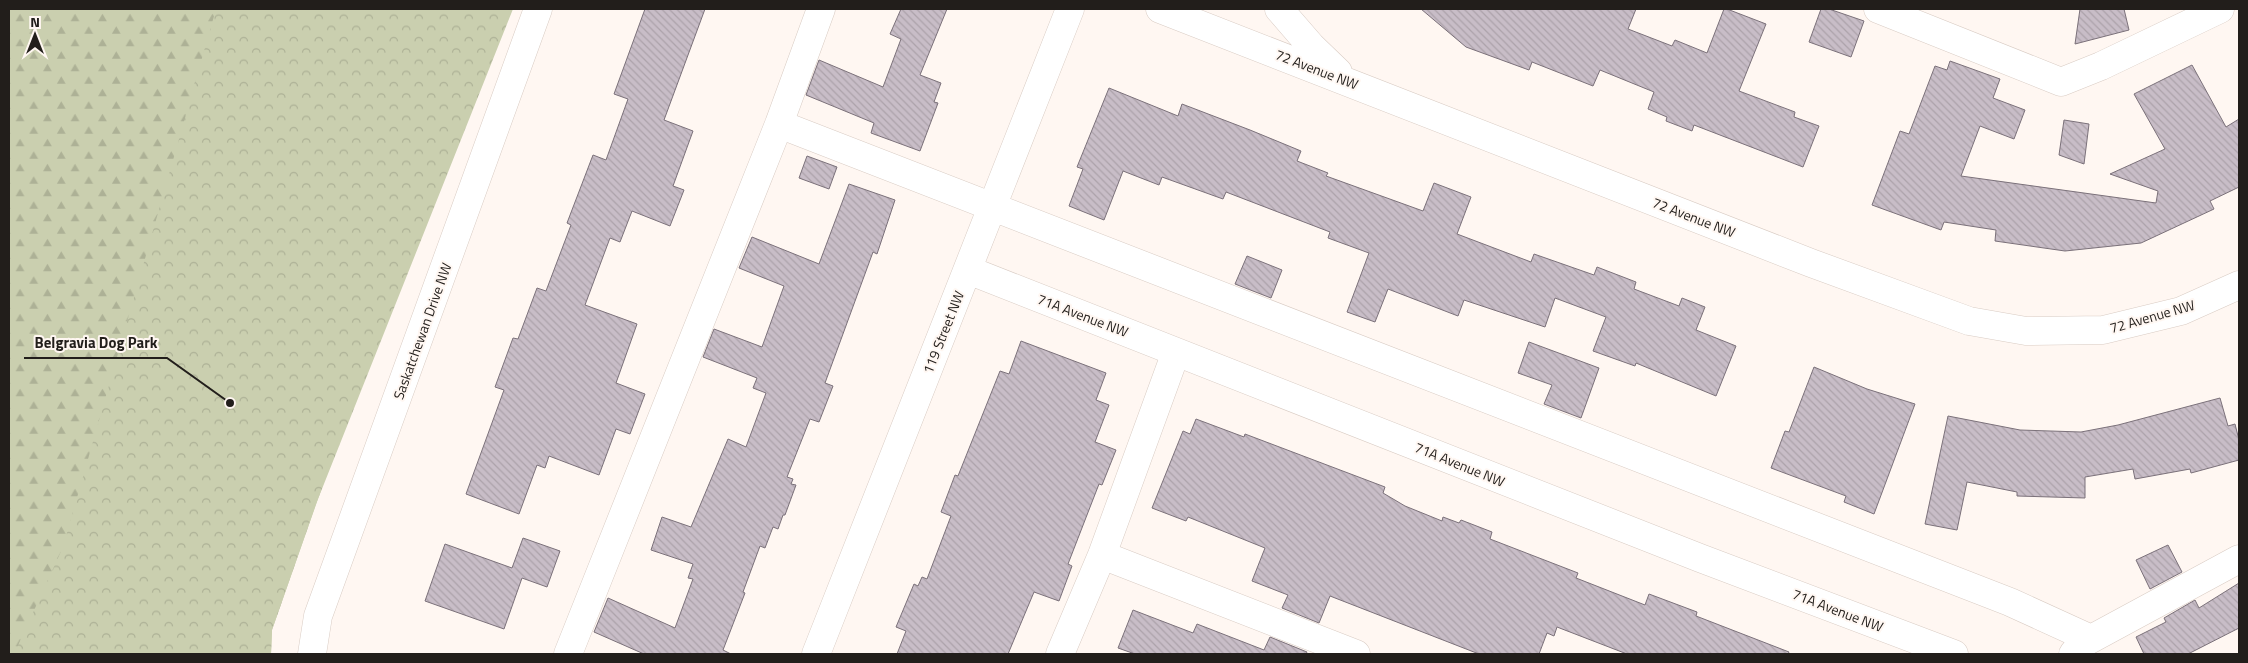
<svg xmlns="http://www.w3.org/2000/svg" width="2248" height="663" viewBox="0 0 2248 663" font-family="'Titillium Web',sans-serif">
<style>
.forest{fill:url(#forest-firs)}
.park{fill:url(#park-crowns)}
.building{fill:url(#building-back-hatch);stroke:#7b717a}
.lines{fill:none;stroke-linecap:round;stroke-linejoin:round}
.minor-casing{stroke:#d9ccc4;stroke-width:29}
.minor{stroke:#fff;stroke-width:28}
.labels{text-anchor:middle;dominant-baseline:central;stroke-width:4;stroke-linejoin:round;paint-order:stroke}
.street-label{font-size:14px;fill:#221e1b;stroke:#fff7f2}
.leader{fill:none;stroke:#221e1b;stroke-width:2}
.callout-dot{fill:#221e1b;stroke:#fff7f2;stroke-width:2}
.callout-label{font-size:15px;text-anchor:middle;font-weight:bold;fill:#221e1b;stroke:#fff7f2;stroke-width:4;stroke-linejoin:round;paint-order:stroke}
</style>
<defs>
<pattern id="forest-firs" width="22" height="20" patternUnits="userSpaceOnUse" patternTransform="scale(1.25)"><rect width="22" height="20" fill="#cacfaf"/><path d="M5 1l3.5 6h-7zM16 11l3.5 6h-7z" fill="#adb196"/></pattern>
<pattern id="park-crowns" width="20" height="18" patternUnits="userSpaceOnUse" patternTransform="scale(1.25)"><rect width="20" height="18" fill="#cacfaf"/><path d="M2 6a3 3 0 1 1 6 0M12 15a3 3 0 1 1 6 0" fill="none" stroke="#adb196"/></pattern>
<pattern id="building-back-hatch" width="6" height="6" patternUnits="userSpaceOnUse" patternTransform="scale(1.25)"><rect width="6" height="6" fill="#c8bdc7"/><path d="M-1 5l2 2M0 0l6 6M5-1l2 2" fill="none" stroke="#aca2aa"/></pattern>
</defs>
<rect width="100%" height="100%" fill="#fff7f2"/>
<path class="forest" d="M 9,9 L 490,9 L 272,630 L 271,654 L 9,654 Z"/>
<path class="park" d="M 216,9 L 513,9 L 316,504 L 272,630 L 271,654 L 14,654 L 63,547 Z"/>
<path class="building" d="M 645,9 L 705,9 L 664,120 L 693,131 L 673,186 L 684,190 L 670,226 L 632,211 L 620,242 L 610,238 L 585,305 L 637,324 L 616,383 L 645,394 L 630,434 L 616,429 L 599,475 L 549,456 L 545,468 L 537,465 L 519,514 L 466,494 L 504,390 L 495,387 L 513,338 L 518,339 L 537,288 L 546,291 L 571,225 L 567,223 L 593,155 L 606,160 L 628,99 L 614,94 Z
M 901,9 L 947,9 L 920,75 L 941,83 L 934,102 L 938,103 L 920,151 L 871,133 L 874,123 L 806,95 L 819,60 L 883,87 L 901,39 L 890,34 Z
M 1421,9 L 1636,9 L 1628,29 L 1672,46 L 1675,40 L 1707,53 L 1724,9 L 1727,9 L 1766,24 L 1739,91 L 1795,112 L 1794,117 L 1819,126 L 1803,167 L 1694,125 L 1692,131 L 1666,121 L 1667,117 L 1648,109 L 1654,92 L 1600,70 L 1593,86 L 1532,62 L 1529,70 L 1466,47 Z
M 1821,9 L 1829,9 L 1864,21 L 1851,57 L 1809,42 Z
M 2080,9 L 2124,9 L 2129,30 L 2075,44 Z
M 1950,61 L 2000,79 L 1993,98 L 2025,110 L 2014,139 L 1980,126 L 1961,176 L 2156,203 L 2158,191 L 2110,174 L 2165,149 L 2134,94 L 2192,65 L 2226,127 L 2239,119 L 2239,187 L 2210,201 L 2214,209 L 2141,243 L 2065,251 L 1995,241 L 1996,230 L 1944,222 L 1941,230 L 1872,205 L 1900,131 L 1909,134 L 1935,66 L 1947,70 Z
M 1109,88 L 1178,116 L 1182,104 L 1250,130 L 1301,151 L 1297,161 L 1328,173 L 1326,176 L 1423,211 L 1434,183 L 1471,197 L 1457,234 L 1531,262 L 1534,254 L 1594,275 L 1597,267 L 1636,282 L 1634,289 L 1679,306 L 1682,298 L 1705,307 L 1696,330 L 1736,346 L 1716,396 L 1636,363 L 1635,366 L 1593,351 L 1606,317 L 1555,298 L 1545,327 L 1464,300 L 1458,316 L 1388,289 L 1375,322 L 1347,312 L 1369,253 L 1328,238 L 1330,232 L 1226,192 L 1223,199 L 1162,177 L 1159,185 L 1123,171 L 1104,220 L 1069,206 L 1083,169 L 1077,167 Z
M 2064,120 L 2089,124 L 2084,164 L 2059,155 Z
M 807,156 L 837,167 L 829,189 L 799,178 Z
M 849,184 L 895,200 L 877,254 L 873,252 L 825,383 L 833,386 L 819,422 L 810,419 L 787,477 L 793,479 L 791,484 L 796,485 L 785,515 L 783,515 L 778,529 L 773,527 L 765,548 L 760,546 L 743,592 L 745,593 L 723,650 L 731,654 L 644,654 L 594,632 L 608,598 L 675,628 L 693,579 L 688,578 L 693,564 L 651,550 L 662,517 L 691,527 L 728,439 L 746,447 L 766,393 L 753,388 L 757,378 L 703,357 L 714,329 L 762,347 L 784,286 L 739,268 L 752,237 L 819,264 Z
M 1247,256 L 1282,270 L 1271,298 L 1235,284 Z
M 1021,341 L 1106,373 L 1096,400 L 1109,405 L 1095,442 L 1116,450 L 1102,485 L 1099,484 L 1068,564 L 1072,566 L 1059,601 L 1034,592 L 1008,654 L 897,654 L 906,631 L 896,627 L 914,584 L 918,586 L 922,577 L 927,579 L 951,516 L 941,512 L 955,475 L 958,476 L 1000,371 L 1009,374 Z
M 1529,342 L 1599,368 L 1581,418 L 1544,404 L 1552,385 L 1518,373 Z
M 1814,367 L 1867,389 L 1915,404 L 1874,514 L 1844,502 L 1846,496 L 1771,468 L 1785,431 L 1789,432 Z
M 2220,398 L 2228,426 L 2235,424 L 2239,440 L 2239,460 L 2191,473 L 2190,469 L 2135,479 L 2133,469 L 2085,477 L 2085,498 L 2017,496 L 2017,492 L 1967,482 L 1957,530 L 1925,524 L 1948,416 L 2020,430 L 2081,432 L 2118,425 Z
M 1196,419 L 1244,437 L 1245,434 L 1385,487 L 1383,493 L 1405,506 L 1442,521 L 1443,517 L 1459,523 L 1461,520 L 1492,532 L 1490,539 L 1578,573 L 1576,578 L 1645,605 L 1649,594 L 1697,612 L 1696,616 L 1789,652 L 1788,654 L 1627,654 L 1557,627 L 1554,636 L 1547,633 L 1539,654 L 1479,654 L 1330,596 L 1319,623 L 1282,608 L 1288,595 L 1252,581 L 1265,548 L 1188,517 L 1186,521 L 1152,508 L 1183,431 L 1190,434 Z
M 523,538 L 560,551 L 547,587 L 522,578 L 504,629 L 425,601 L 445,544 L 512,568 Z
M 2168,545 L 2182,572 L 2150,589 L 2136,560 Z
M 2239,583 L 2239,628 L 2188,654 L 2144,654 L 2136,637 L 2166,622 L 2164,618 L 2195,600 L 2199,608 Z
M 1133,610 L 1193,633 L 1197,624 L 1264,650 L 1270,637 L 1307,652 L 1306,654 L 1135,654 L 1118,648 Z"/>
<g class="lines">
<g class="minor-casing">
<path id="minor" d="M 1160,9 L 1811,263 L 1969,321 L 2026,331 L 2103,330 L 2181,311 L 2239,285
M 1279,9 L 1311,46 L 1338,72
M 1878,9 L 2061,82 L 2101,66 L 2220,9
M 779,124 L 2010,602 L 2091,639
M 968,270 L 1700,558 L 1954,654
M 1102,555 L 1356,654
M 312,654 L 318,616 L 538,9
M 568,654 L 779,124 L 821,9
M 816,654 L 1070,9
M 1060,654 L 1102,555 L 1176,352
M 2073,654 L 2080,645 L 2239,559"/>
</g>
<use href="#minor" class="minor"/>
</g>
<g class="labels">
<g class="street-label">
<text transform="translate(1317 69) rotate(21)">72 Avenue NW</text>
<text transform="translate(1694 217) rotate(21)">72 Avenue NW</text>
<text transform="translate(1083 315) rotate(21)">71A Avenue NW</text>
<text transform="translate(2152 316) rotate(-16)">72 Avenue NW</text>
<text transform="translate(422 331) rotate(-70)">Saskatchewan Drive NW</text>
<text transform="translate(943 332) rotate(-68)">119 Street NW</text>
<text transform="translate(1460 464) rotate(22)">71A Avenue NW</text>
<text transform="translate(1838 610) rotate(21)">71A Avenue NW</text>
</g>
</g>
<path class="leader" d="M230 403L167 358H24"/>
<circle class="callout-dot" cx="230" cy="403" r="5"/>
<g class="callout-label">
<text x="96" y="348">Belgravia Dog Park</text>
</g>
<rect width="2248" height="663" fill="none" stroke="#221e1b" stroke-width="20"/>
<g transform="translate(35 35)" stroke="#fff7f2" stroke-width="4" paint-order="stroke">
<path d="M0-4L9 19L0 12L-9 19Z" fill="#221e1b"/>
<text y="-8" font-size="14" font-weight="bold" text-anchor="middle" fill="#221e1b">N</text>
</g>
</svg>
